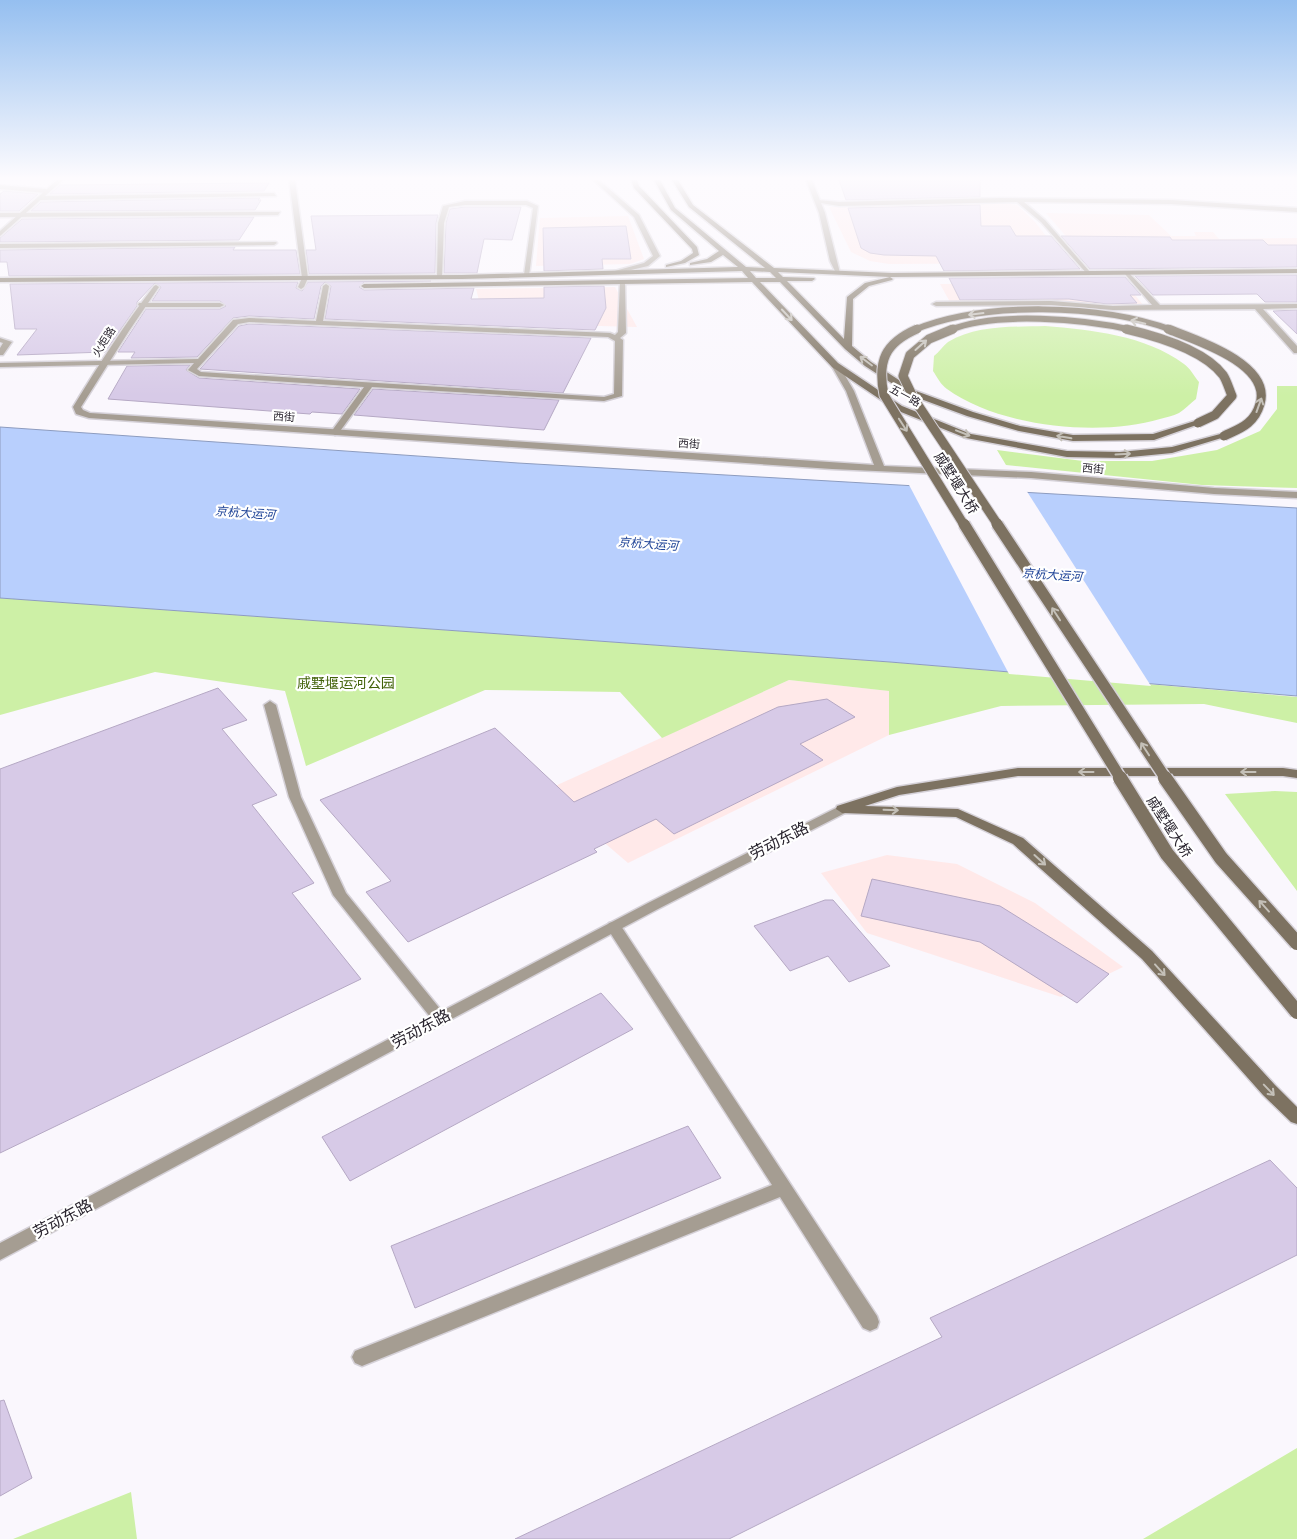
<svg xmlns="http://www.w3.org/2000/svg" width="1297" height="1539" viewBox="0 0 1297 1539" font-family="'Nunito Sans','Noto Sans SC',sans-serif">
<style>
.commercial{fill:#ffe9e9}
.green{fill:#cdf0a6}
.water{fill:#b8cffd;stroke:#8d9cbf}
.pier{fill:#faf7fd}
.building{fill:#d7cae7;stroke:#b5a8c4}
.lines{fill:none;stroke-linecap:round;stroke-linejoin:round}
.service-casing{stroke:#d5d1d8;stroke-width:3}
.minor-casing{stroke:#d5d1d8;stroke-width:3}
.tertiary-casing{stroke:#d5d1d8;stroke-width:3}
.secondary-casing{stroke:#d5d1d8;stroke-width:3}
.service{fill:#a59d92;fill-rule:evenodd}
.minor{fill:#a59d92;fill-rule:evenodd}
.tertiary{fill:#a59d92;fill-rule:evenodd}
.secondary{fill:#7d7261;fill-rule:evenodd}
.secondary-bridge-far3-casing{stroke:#d5d1d8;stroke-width:8;stroke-linecap:butt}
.secondary-bridge-far2-casing{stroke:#d5d1d8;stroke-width:11;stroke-linecap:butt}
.secondary-bridge-far1-casing{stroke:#d5d1d8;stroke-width:14;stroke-linecap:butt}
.secondary-bridge-casing{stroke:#d5d1d8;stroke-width:17;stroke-linecap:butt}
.secondary-bridge-far3{stroke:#7d7261;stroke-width:6}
.secondary-bridge-far2{stroke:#7d7261;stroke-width:9}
.secondary-bridge-far1{stroke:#7d7261;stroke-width:11}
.secondary-bridge{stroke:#7d7261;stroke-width:14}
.oneway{stroke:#c4c0b8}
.labels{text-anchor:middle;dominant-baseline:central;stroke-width:4.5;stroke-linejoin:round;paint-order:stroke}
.far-street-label{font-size:11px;fill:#2a252f;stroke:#fff}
.far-water-label{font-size:12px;font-style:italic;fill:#1e4397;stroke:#fff}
.street-label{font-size:14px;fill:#2a252f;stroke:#fff}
.park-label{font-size:14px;fill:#426209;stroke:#fff}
.near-street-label{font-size:16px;fill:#2a252f;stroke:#fff}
</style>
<rect width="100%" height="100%" fill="#faf7fd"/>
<path class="commercial" d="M 998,202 L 1017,205 L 1035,222 L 1065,260 L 1060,263 L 889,264 L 870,261 L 851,252 L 829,207 Z
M 1046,213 L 1149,215 L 1171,236 L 1196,236 L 1194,232 L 1213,232 L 1219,239 L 1297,238 L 1297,265 L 1088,262 Z
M 628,216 L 644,259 L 630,264 L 536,266 L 540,218 Z
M 1124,282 L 1144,306 L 1090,305 L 1057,301 L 950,302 L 940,284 Z
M 615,287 L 637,327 L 485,323 L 476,289 Z
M 789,680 L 890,691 L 889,735 L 628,863 L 544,791 Z
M 887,855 L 957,864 L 1035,903 L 1123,967 L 1061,997 L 867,933 L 821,873 Z"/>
<path class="green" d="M 1045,326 C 1092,330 1145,335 1184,364 C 1190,368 1194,376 1199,382 L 1196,399 C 1191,403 1185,409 1179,413 C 1173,416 1166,417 1160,419 C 1100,437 999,427 947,389 C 941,385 937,377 933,371 L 934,356 C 939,352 943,346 948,342 C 976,325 1014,327 1045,326 Z
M 1277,386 L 1297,386 L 1297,488 L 1202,485 L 1006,465 L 997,450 L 1083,461 L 1152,461 L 1217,450 L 1260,431 L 1277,409 Z
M 0,598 L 890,662 L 1297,697 L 1297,723 L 1204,704 L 1001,706 L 889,735 L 889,691 L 789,680 L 662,738 L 620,692 L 485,690 L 306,766 L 285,691 L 155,672 L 0,715 Z
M 1275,791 L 1297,792 L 1297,891 L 1225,794 Z
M 1297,1448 L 1297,1539 L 1143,1539 Z
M 131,1492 L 137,1539 L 13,1539 Z"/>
<path class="water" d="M 0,427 L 518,463 L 1297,508 L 1297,696 L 890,662 L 0,598 Z"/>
<path class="pier" d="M 908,483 L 1026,490 L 1151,686 L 1009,674 Z"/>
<path class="building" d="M 839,180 L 980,180 L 980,197 L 846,200 Z
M 269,183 L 264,191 L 50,194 L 60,185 Z
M 4,191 L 38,194 L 19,211 L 0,211 L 0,194 Z
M 260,198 L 258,200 L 261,200 L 255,210 L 31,211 L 41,202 Z
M 980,205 L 981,226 L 1010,226 L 1016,236 L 1051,236 L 1080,269 L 944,271 L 936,256 L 884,255 L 870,253 L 861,248 L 848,208 Z
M 465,207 L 521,207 L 512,240 L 484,239 L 477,273 L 444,273 L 446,223 L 450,209 Z
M 438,215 L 436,223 L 435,273 L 309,274 L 306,250 L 316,250 L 311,216 Z
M 254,217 L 239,240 L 0,242 L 0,238 L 22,219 Z
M 626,226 L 631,259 L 602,259 L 603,269 L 544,271 L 543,228 Z
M 1061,236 L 1170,237 L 1172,240 L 1263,240 L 1268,245 L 1297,245 L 1297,267 L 1090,269 Z
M 235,247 L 233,250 L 296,250 L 300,274 L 9,276 L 7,262 L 0,262 L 0,250 Z
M 1297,275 L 1297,302 L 1265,302 L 1257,294 L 1153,295 L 1135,276 Z
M 1125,277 L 1141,295 L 1130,295 L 1137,303 L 1107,304 L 1069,299 L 960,300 L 949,278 Z
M 431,281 L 364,282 L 359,287 L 364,290 L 474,288 L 471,299 L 544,298 L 544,287 L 604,286 L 606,308 L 595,330 L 325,319 L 331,286 L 325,282 L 321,286 L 314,319 L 249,316 L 233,318 L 197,357 L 131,358 L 135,352 L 118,352 L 146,309 L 220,309 L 226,306 L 220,301 L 152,301 L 161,287 L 155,283 L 137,302 L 137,306 L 105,352 L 17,355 L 37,329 L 15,329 L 10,284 L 298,282 L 296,288 L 302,291 L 308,282 Z
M 1297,310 L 1297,334 L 1273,311 Z
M 249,324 L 591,338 L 563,393 L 200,369 L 239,326 Z
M 190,365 L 186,370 L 199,378 L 360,389 L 342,414 L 312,412 L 310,414 L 108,399 L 127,366 Z
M 373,389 L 559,400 L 544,430 L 354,415 Z
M 218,688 L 247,720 L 222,729 L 277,795 L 252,805 L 314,883 L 292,893 L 361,979 L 0,1153 L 0,769 Z
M 827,699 L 855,717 L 800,744 L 823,760 L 674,834 L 656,819 L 594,849 L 597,852 L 408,942 L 366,892 L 391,881 L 320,800 L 495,728 L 574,802 L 778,707 Z
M 872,879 L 1000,906 L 1109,974 L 1077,1003 L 980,942 L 861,916 Z
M 825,900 L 833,900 L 890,966 L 849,982 L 828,956 L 790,971 L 754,926 Z
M 601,993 L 633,1029 L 350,1181 L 322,1137 Z
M 688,1126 L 721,1178 L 415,1308 L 391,1246 Z
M 1270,1160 L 1297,1188 L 1297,1255 L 729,1539 L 515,1539 L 942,1337 L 930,1318 Z
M 4,1400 L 32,1478 L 0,1496 L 0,1401 Z"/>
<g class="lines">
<g class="service-casing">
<path id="service" d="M 593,180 L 599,180 L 639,215 L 660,256 L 648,266 L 614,274 L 611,272 L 644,263 L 653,256 L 634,217 Z
M 0,185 L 46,189 L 49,191 L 46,193 L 0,189 Z
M 274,193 L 276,196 L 40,200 L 37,198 L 40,196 Z
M 1001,198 L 1171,200 L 1297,208 L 1297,212 L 1171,204 L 1024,202 L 1045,220 L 1090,272 L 1090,274 L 1088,275 L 1041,222 L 1017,202 L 839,206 L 815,202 L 818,200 L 839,202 Z
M 465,201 L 527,201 L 538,206 L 529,276 L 524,275 L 533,208 L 526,205 L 465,205 L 449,207 L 444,223 L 442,277 L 437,278 L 438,223 L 443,206 Z
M 280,212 L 278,215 L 0,217 L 0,213 Z
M 276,242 L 277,243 L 274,245 L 0,248 L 0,244 Z
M 1127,271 L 1160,305 L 1297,304 L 1297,308 L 1263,309 L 1297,346 L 1297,353 L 1294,353 L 1255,309 L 1113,310 L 1051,305 L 936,306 L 932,304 L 936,302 L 1051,301 L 1113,306 L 1152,305 L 1125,274 L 1125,272 Z
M 620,281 L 625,282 L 626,333 L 620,338 L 623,340 L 622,396 L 604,401 L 372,387 L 338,434 L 335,435 L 331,432 L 364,387 L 199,376 L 188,370 L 194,363 L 0,367 L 0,363 L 198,359 L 233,320 L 249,318 L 316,321 L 323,286 L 326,284 L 329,286 L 323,321 L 610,333 L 615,335 L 618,332 ZM 249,322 L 608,337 L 615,341 L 614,394 L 604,397 L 201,372 L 197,369 L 238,324 Z
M 139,303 L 220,303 L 224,305 L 220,307 L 142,307 L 138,305 Z
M 0,338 L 12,342 L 3,355 L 0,355 L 0,348 L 3,343 L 0,342 Z
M 270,701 L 276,705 L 301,797 L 346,893 L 445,1015 L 448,1019 L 445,1023 L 440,1025 L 435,1023 L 333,895 L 289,797 L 264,705 Z
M 614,922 L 619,923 L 877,1316 L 879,1322 L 877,1328 L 870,1331 L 863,1328 L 780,1197 L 362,1366 L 355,1363 L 352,1357 L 355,1351 L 772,1185 L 609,931 L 607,927 L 609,923 Z"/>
</g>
<g class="minor-casing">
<path id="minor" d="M 57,180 L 63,180 L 0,236 L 0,231 Z
M 289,180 L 295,180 L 308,278 L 304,287 L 301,289 L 298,287 L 302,278 Z
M 806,180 L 812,180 L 825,213 L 840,273 L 836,273 L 830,261 L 819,213 Z
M 156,285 L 159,287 L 129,331 L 81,407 L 83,410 L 90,413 L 874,465 L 846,391 L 831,365 L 835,363 L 839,365 L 854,391 L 884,466 L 1031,472 L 1214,488 L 1297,492 L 1297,498 L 1214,494 L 1031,478 L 832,469 L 89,418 L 76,414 L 73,407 C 98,366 124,325 154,286 Z"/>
</g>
<g class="tertiary-casing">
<path id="tertiary" d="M 842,805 L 847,806 L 848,809 L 847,812 L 658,909 L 0,1260 L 0,1243 L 648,903 Z"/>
</g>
<g class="secondary-casing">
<path id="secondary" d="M 631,180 L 637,180 L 639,186 L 697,247 L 699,255 L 685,263 L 666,267 L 666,265 L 681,261 L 693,253 L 692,249 L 634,188 Z
M 654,180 L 660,180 L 675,208 L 746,267 L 765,268 L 689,207 L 672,180 L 678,180 L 693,205 L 774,268 L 892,273 L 1297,269 L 1297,273 L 890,277 L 893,279 L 892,280 L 869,286 L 853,299 L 852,346 L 871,362 L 916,391 L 973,412 L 1020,426 L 1073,435 L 1153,434 L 1198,420 L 1202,423 L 1154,440 L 1073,441 L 1019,431 L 967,416 L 910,395 L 865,366 L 845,349 L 780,282 L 760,282 L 838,363 L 902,406 L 971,434 L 1067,451 L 1120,452 L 1172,447 L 1224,433 L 1228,436 L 1172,453 L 1120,458 L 1067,457 L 966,438 L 896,410 L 832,367 L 752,282 L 364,288 L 361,286 L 364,284 L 748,278 L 742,271 L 462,279 L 0,282 L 0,278 L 462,275 L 738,267 L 723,255 L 711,262 L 690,265 L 690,263 L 707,259 L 719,251 L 671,210 ZM 750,271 L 770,272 L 776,278 L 756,278 ZM 778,272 L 890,277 L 865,283 L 847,297 L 844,339 L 787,281 L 812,281 L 815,279 L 814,278 L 783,277 Z
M 1018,768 L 1283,768 L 1297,770 L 1297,778 L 1283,776 L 1018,776 L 899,795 L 865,806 L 958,809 L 1023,838 L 1152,951 L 1275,1085 L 1297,1107 L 1297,1124 L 1291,1122 L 1263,1095 L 1142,959 L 1013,844 L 956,817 L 842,813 L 836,809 L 837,806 L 897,787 Z"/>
</g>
<use href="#service" class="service"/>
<use href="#minor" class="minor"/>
<use href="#tertiary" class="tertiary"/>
<use href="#secondary" class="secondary"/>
<g class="secondary-bridge-far3-casing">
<path id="secondary-bridge-far3" d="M 914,330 C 984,301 1101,304 1172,330
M 950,330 C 996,311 1084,319 1132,330"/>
</g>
<g class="secondary-bridge-far2-casing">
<path id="secondary-bridge-far2" d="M 917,329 C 885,343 877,361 884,395 L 964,525
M 953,329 L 929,339 L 910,355 L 903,376 L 914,399 L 998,525
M 1126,329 C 1156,336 1204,350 1223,375 C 1227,381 1229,389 1232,396 L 1215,415 L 1198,423
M 1168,329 C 1196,340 1272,364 1260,404 C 1258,411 1254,418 1248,423 C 1241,429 1232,432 1224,436"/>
</g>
<g class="secondary-bridge-far1-casing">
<path id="secondary-bridge-far1" d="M 964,524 L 1121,779
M 997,524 L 1166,779"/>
</g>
<g class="secondary-bridge-casing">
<path id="secondary-bridge" d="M 1120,778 L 1167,854 L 1297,1012
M 1165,778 L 1221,858 L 1297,943"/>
</g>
<use href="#secondary-bridge-far3" class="secondary-bridge-far3"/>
<use href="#secondary-bridge-far2" class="secondary-bridge-far2"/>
<use href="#secondary-bridge-far1" class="secondary-bridge-far1"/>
<use href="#secondary-bridge" class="secondary-bridge"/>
</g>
<defs><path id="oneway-shaft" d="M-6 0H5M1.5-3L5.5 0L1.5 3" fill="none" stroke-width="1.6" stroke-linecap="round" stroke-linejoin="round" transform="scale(1.25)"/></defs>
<g class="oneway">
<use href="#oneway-shaft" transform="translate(976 314) rotate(173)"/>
<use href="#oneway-shaft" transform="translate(787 315) rotate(47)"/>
<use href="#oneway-shaft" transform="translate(1138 322) rotate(-167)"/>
<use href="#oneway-shaft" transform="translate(921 345) rotate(-42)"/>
<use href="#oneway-shaft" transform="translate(866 361) rotate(-143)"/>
<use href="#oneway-shaft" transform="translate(1259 405) rotate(-70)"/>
<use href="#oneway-shaft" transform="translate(903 425) rotate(57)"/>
<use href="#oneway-shaft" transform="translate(963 433) rotate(21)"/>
<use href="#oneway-shaft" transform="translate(1064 437) rotate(-170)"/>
<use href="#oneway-shaft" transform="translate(1123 454) rotate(-3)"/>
<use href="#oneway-shaft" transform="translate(1056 614) rotate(-123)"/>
<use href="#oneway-shaft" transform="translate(1145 749) rotate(-123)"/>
<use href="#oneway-shaft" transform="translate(1086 772) rotate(180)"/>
<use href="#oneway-shaft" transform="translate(1248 772) rotate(180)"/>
<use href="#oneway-shaft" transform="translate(891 810) rotate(2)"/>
<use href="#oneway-shaft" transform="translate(1040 860) rotate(42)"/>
<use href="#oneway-shaft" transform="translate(1264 906) rotate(-132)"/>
<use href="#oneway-shaft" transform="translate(1160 970) rotate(48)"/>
<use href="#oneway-shaft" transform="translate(1269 1090) rotate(46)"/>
</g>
<linearGradient id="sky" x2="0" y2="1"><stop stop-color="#95bff0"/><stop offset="0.45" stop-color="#fdfbfe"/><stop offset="1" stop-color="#fdfbfe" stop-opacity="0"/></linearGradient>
<rect width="1297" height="396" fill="url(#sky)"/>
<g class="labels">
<g class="far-street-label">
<text transform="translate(104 342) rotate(-58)">火炬路</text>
<text transform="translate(905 396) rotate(28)">五一路</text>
<text transform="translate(284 417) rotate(4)">西街</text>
<text transform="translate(689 444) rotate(4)">西街</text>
<text transform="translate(1093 469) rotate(5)">西街</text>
</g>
<g class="far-water-label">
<text transform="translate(245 513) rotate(4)">京杭大运河</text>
<text transform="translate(648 544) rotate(4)">京杭大运河</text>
<text transform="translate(1052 575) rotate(4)">京杭大运河</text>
</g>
<g class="street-label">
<text transform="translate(956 483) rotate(58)">戚墅堰大桥</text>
<text transform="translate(1169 827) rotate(57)">戚墅堰大桥</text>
</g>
<g class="park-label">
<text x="346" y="683">戚墅堰运河公园</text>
</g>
<g class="near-street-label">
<text transform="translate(779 841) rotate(-27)">劳动东路</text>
<text transform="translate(421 1029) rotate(-28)">劳动东路</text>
<text transform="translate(63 1219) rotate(-28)">劳动东路</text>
</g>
</g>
</svg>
